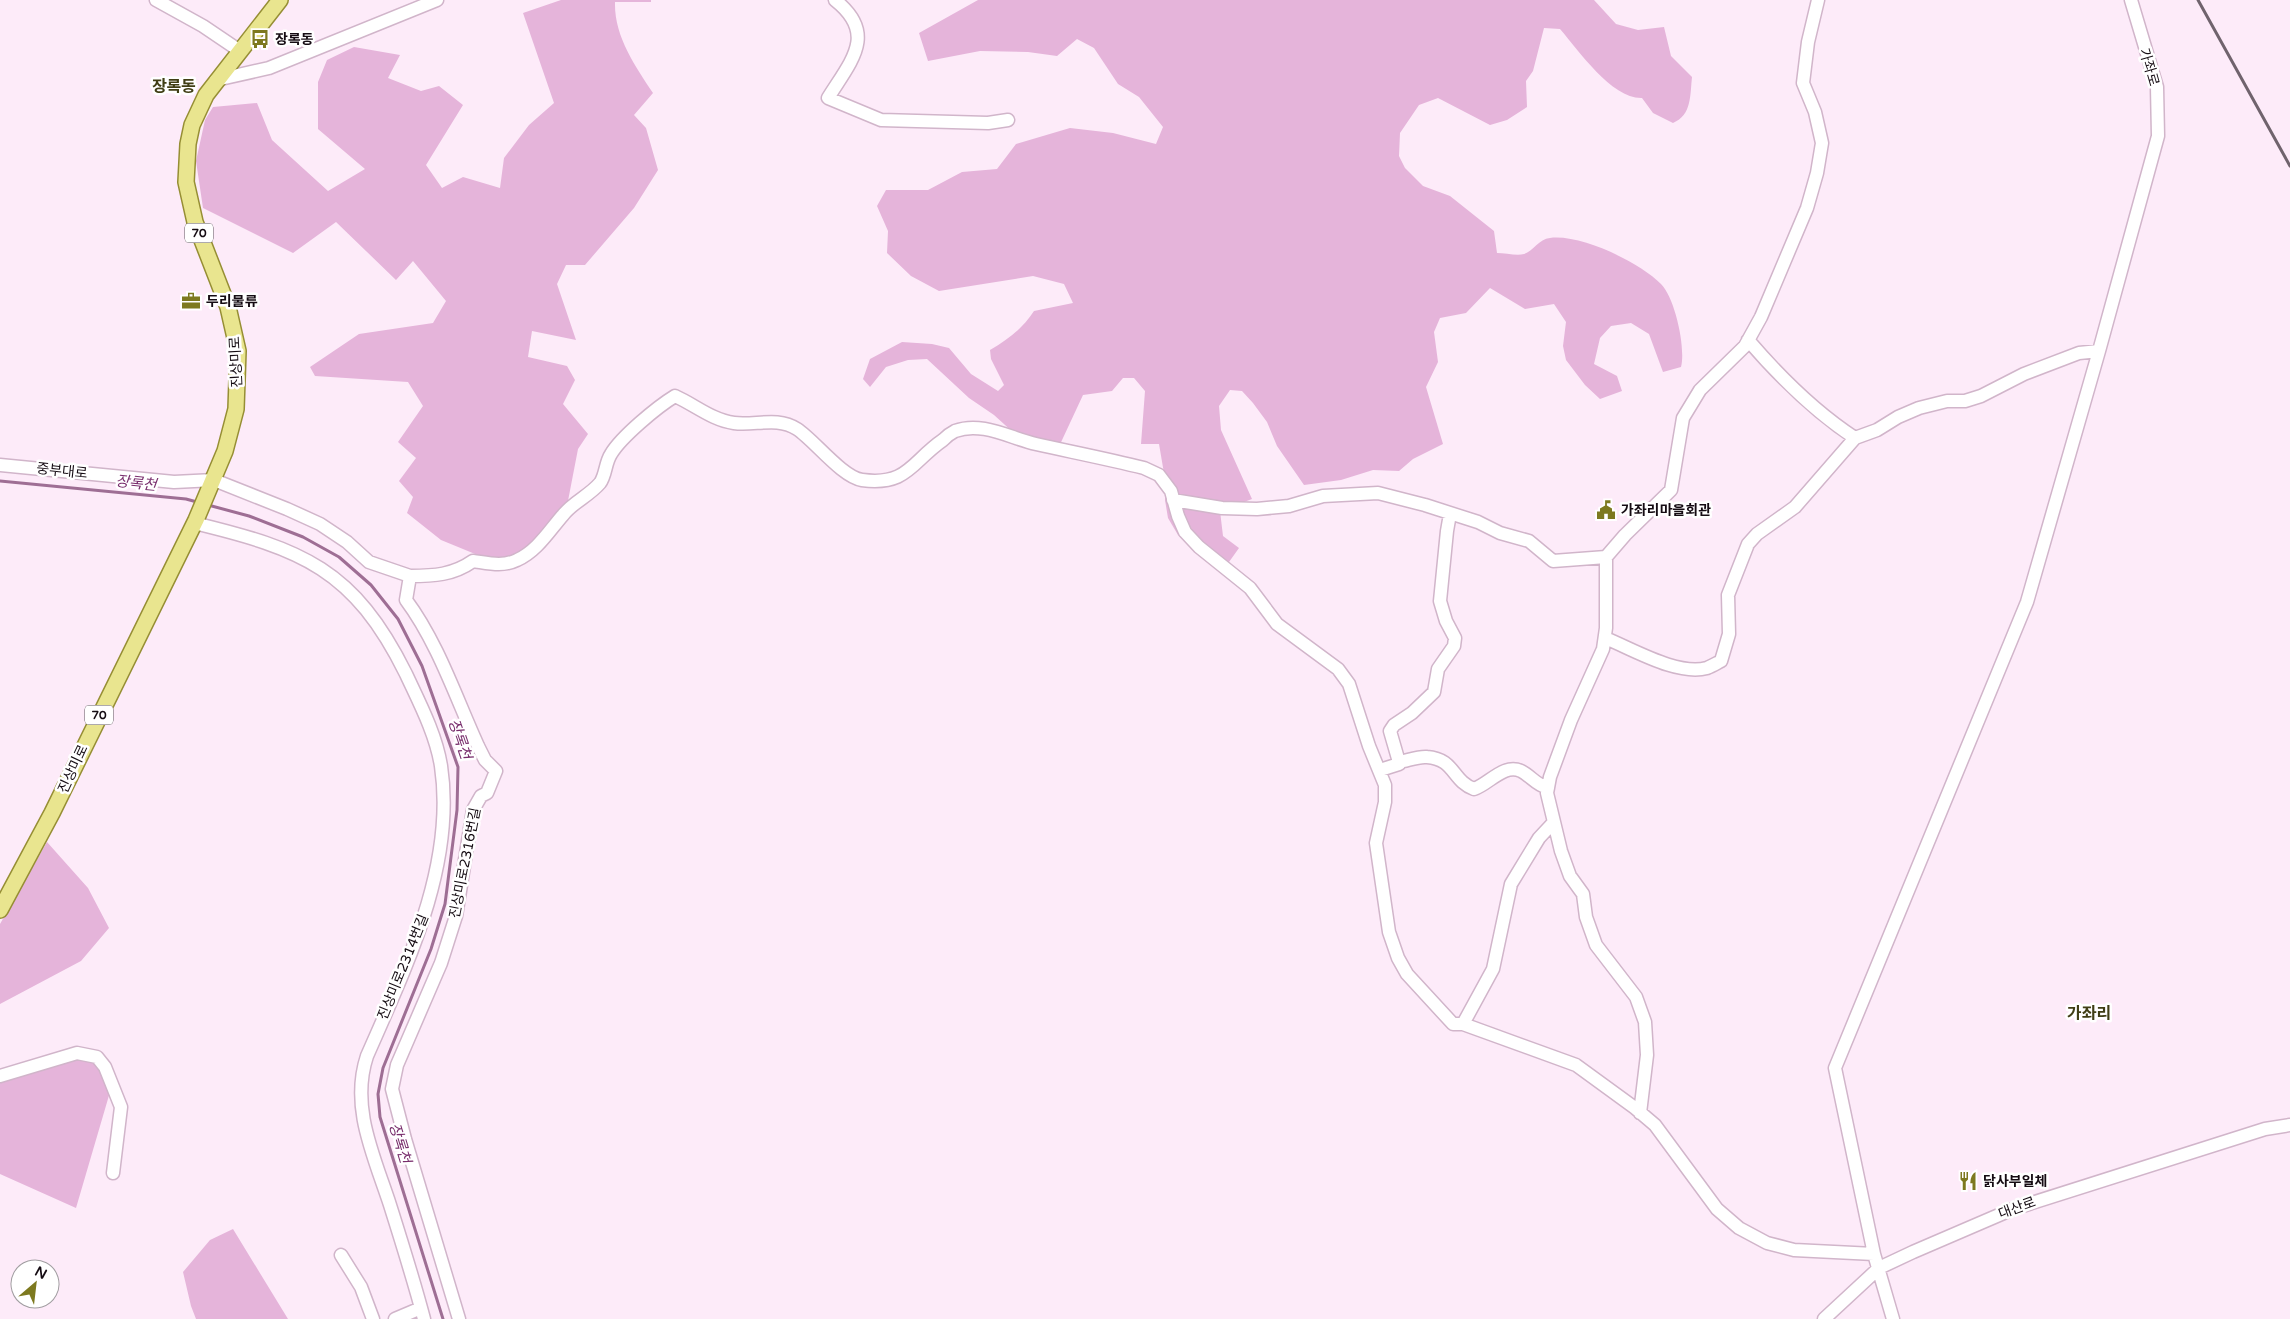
<svg xmlns="http://www.w3.org/2000/svg" width="2290" height="1319" viewBox="0 0 2290 1319" font-family="'Varela Round','Noto Sans KR',sans-serif">
<style>
.green{fill:#e5b4da}
.lines{fill:none;stroke-linecap:round;stroke-linejoin:round}
.stream{stroke:#9e6e94;stroke-width:3}
.minor-casing{stroke:#d1b5ca;stroke-width:15}
.major-casing{stroke:#968e34;stroke-width:18}
.minor{stroke:#fff;stroke-width:12}
.major{stroke:#e9e58f;stroke-width:15}
.rail{stroke:#70636d;stroke-width:3}
.labels{text-anchor:middle;dominant-baseline:central;stroke-width:5;stroke-linejoin:round;paint-order:stroke}
.shield{fill:#fff;stroke:#5b555a;stroke-width:1}
.shield-label{font-size:12px;font-weight:bold;fill:#150c13}
.poi-label{font-size:14px;font-weight:bold;fill:#150c13;stroke:#fff;text-anchor:start}
.street-label{font-size:14px;fill:#150c13;stroke:#fff}
.water-label{font-size:15px;font-style:italic;fill:#782d6c;stroke:#fff}
.quarter-label{font-size:16px;font-weight:bold;fill:#403e15;stroke:#fff}
</style>
<rect width="100%" height="100%" fill="#fdebf9"/>
<path class="green" d="M 561,0 L 651,0 L 651,2 L 615,2 C 614,36 635,66 653,93 L 634,115 L 646,128 L 658,170 L 634,208 L 585,265 L 566,265 L 557,284 L 576,340 L 532,331 L 528,357 L 567,366 L 575,380 L 563,404 L 588,434 L 578,449 L 567,506 L 517,559 L 480,556 L 441,540 L 407,513 L 413,497 L 399,481 L 416,458 L 398,442 L 423,406 L 408,382 L 315,376 L 310,367 L 359,334 L 433,323 L 446,301 L 413,261 L 396,280 L 336,222 L 293,253 L 203,208 L 196,161 L 205,120 L 213,107 L 257,103 L 272,140 L 328,191 L 365,169 L 318,129 L 318,82 L 327,60 L 354,47 L 400,55 L 388,78 L 421,91 L 439,86 L 463,105 L 426,165 L 442,188 L 463,177 L 500,188 L 504,158 L 529,125 L 554,103 L 523,13 Z
M 978,0 L 1594,0 L 1616,24 L 1638,30 L 1664,27 L 1671,56 L 1692,77 C 1690,95 1692,115 1673,123 L 1653,113 L 1642,98 C 1612,99 1579,51 1560,29 L 1544,28 L 1533,71 L 1526,81 L 1527,107 L 1507,120 L 1490,125 L 1438,98 L 1419,105 L 1400,133 L 1399,156 L 1405,168 L 1423,186 L 1450,196 L 1494,231 L 1497,253 C 1505,253 1517,256 1524,254 C 1533,251 1539,239 1550,238 C 1581,234 1639,262 1661,284 C 1675,298 1686,348 1681,367 L 1663,372 L 1649,334 L 1631,323 L 1611,326 L 1600,338 L 1594,364 L 1617,376 L 1622,391 L 1600,399 L 1585,385 L 1566,360 L 1563,346 L 1566,322 L 1554,304 L 1525,309 L 1490,288 L 1466,313 L 1440,318 L 1434,332 L 1438,362 L 1426,387 L 1443,444 L 1413,459 L 1399,471 L 1373,470 L 1341,480 L 1304,485 L 1277,446 L 1267,422 L 1253,403 L 1242,391 L 1230,390 L 1219,406 L 1221,430 L 1252,499 L 1220,511 L 1223,536 L 1239,548 L 1229,562 L 1211,565 L 1178,535 L 1168,518 L 1165,500 L 1166,485 L 1159,444 L 1141,444 L 1145,391 L 1134,378 L 1123,378 L 1112,391 L 1083,395 L 1056,453 L 1027,445 L 994,415 L 969,398 L 927,359 L 908,360 L 886,367 L 870,387 L 863,379 L 870,359 L 902,342 L 932,344 L 949,348 L 971,374 L 998,391 L 1004,385 L 991,359 L 990,350 C 1009,339 1022,329 1034,311 L 1073,303 L 1064,284 L 1033,276 L 939,291 L 911,276 L 887,253 L 888,231 L 877,206 L 886,190 L 928,190 L 962,172 L 997,169 L 1016,144 L 1070,128 L 1113,133 L 1156,144 L 1163,127 L 1139,97 L 1118,84 L 1094,48 L 1077,39 L 1057,56 L 1028,52 L 980,51 L 928,61 L 919,33 Z
M 47,842 L 88,888 L 109,928 L 81,961 L 0,1004 L 0,924 Z
M 83,1056 L 98,1066 L 110,1092 L 76,1208 L 0,1174 L 0,1073 Z
M 233,1229 L 288,1319 L 196,1319 L 191,1306 L 183,1272 L 210,1240 Z"/>
<g class="lines">
<path class="stream" d="M 0,481 L 186,499 L 197,502
M 208,505 L 249,516 L 303,537 L 339,557 L 371,585 L 398,619 L 422,666 L 458,767 L 457,810 L 445,904 L 431,949 L 383,1068 L 378,1094 L 380,1117 L 443,1319"/>
<g class="minor-casing">
<path id="minor" d="M 156,0 L 203,26 L 240,51
M 835,0 C 878,34 851,61 828,98 L 881,120 L 988,123 L 1008,120
M 216,80 L 269,68 L 437,0
M 1748,340 C 1779,376 1815,412 1855,438
M 0,465 L 174,482 L 214,480 L 287,509 L 320,524 L 347,542 L 369,562 L 410,576 L 406,600 C 438,643 456,698 478,746 L 485,760 L 496,771 L 487,793 L 481,796 L 473,810 L 456,916 L 441,963 L 397,1065 L 392,1089 L 405,1139 L 459,1319
M 1173,500 L 1222,508 L 1257,509 L 1289,506 L 1323,496 L 1378,493 L 1425,505 L 1478,522 L 1500,533 L 1529,541 L 1553,561 L 1606,557
M 194,523 C 302,549 354,569 406,674 C 419,702 436,734 441,766 C 456,865 406,967 367,1056 C 350,1107 374,1156 390,1205 C 402,1243 414,1281 424,1319
M 410,576 C 434,576 453,575 473,561 C 488,563 503,567 517,560 C 537,551 549,531 563,515 C 573,502 589,496 600,483 C 606,475 605,463 611,454 C 621,437 657,407 675,396 C 695,405 712,420 734,423 C 755,426 777,416 797,429 C 814,440 842,477 862,480 C 908,486 911,462 943,440 C 946,437 951,433 955,431 C 982,421 1010,438 1036,444 C 1072,452 1108,459 1144,468 L 1159,475 L 1171,491 L 1178,516 L 1185,532 L 1199,547 L 1250,588 L 1277,624 L 1338,669 L 1349,684 L 1369,746 L 1385,785 L 1385,802 L 1376,843 L 1389,932 L 1398,958 L 1407,974 L 1453,1024 L 1463,1024 L 1576,1065 L 1635,1108 L 1655,1125 L 1717,1209 L 1739,1228 L 1767,1243 L 1794,1250 L 1874,1254
M 1605,638 C 1633,649 1677,676 1707,668 C 1712,666 1717,663 1721,661 L 1729,634 L 1728,595 L 1748,544 L 1757,534 L 1795,507 L 1855,438 L 1877,430 L 1898,417 L 1919,408 L 1947,401 L 1965,401 L 1981,396 L 2024,374 L 2079,353 L 2099,351
M 1399,762 L 1390,731 L 1394,725 L 1412,713 L 1434,692 L 1438,669 L 1454,646 L 1455,638 L 1446,621 L 1440,601 L 1447,531 L 1450,514
M 1380,770 L 1399,764 L 1399,762 C 1407,761 1418,756 1427,757 C 1455,759 1452,781 1474,789 C 1489,784 1504,763 1521,771 C 1531,776 1536,785 1548,788
M 1463,1024 L 1493,969 L 1511,884 L 1539,838 L 1553,823
M 0,1076 L 77,1053 L 97,1057 L 105,1067 L 121,1107 L 113,1173
M 1640,1113 L 1647,1055 L 1645,1022 L 1636,997 L 1596,945 L 1586,917 L 1583,894 L 1570,876 L 1561,851 L 1547,793 L 1550,777 L 1571,720 L 1603,649 L 1606,628 L 1606,557 L 1625,535 L 1671,490 L 1683,418 L 1700,390 L 1745,346 L 1761,317 L 1807,208 L 1817,173 L 1822,143 L 1815,112 L 1803,83 L 1808,42 L 1818,0
M 341,1255 L 361,1287 L 373,1319
M 395,1319 L 421,1308
M 1824,1319 L 1879,1268 L 1913,1252 L 2013,1209 L 2265,1129 L 2290,1125
M 1893,1319 L 1874,1254 L 1835,1068 L 2027,602 L 2099,351 L 2158,136 L 2157,87 L 2131,0"/>
</g>
<g class="major-casing">
<path id="major" d="M 0,910 L 52,813 L 196,520 L 225,451 L 236,409 L 238,351 L 228,307 L 195,222 L 186,182 L 188,144 L 192,125 L 206,95 L 280,0"/>
</g>
<use href="#minor" class="minor"/>
<use href="#major" class="major"/>
<path class="rail" d="M 2198,0 L 2290,166"/>
</g>
<defs>
<g id="bus-bare" transform="scale(1.5)"><path d="M-5-6H5V4H4V6H2V4H-2V6H-4V4H-5ZM-3.5-4V0h7V-4ZM-3.5 1.2v1.5H-2V1.2ZM2 1.2v1.5H3.5V1.2Z" fill="#7d791f" stroke="#fff" stroke-width="2.5" paint-order="stroke"/></g>
<g id="office-bare" transform="scale(1.5)"><path d="M-6-3h4V-5.5h4V-3h4V5H-6ZM-1-4.5V-3h2v-1.5ZM-6 0V1H6V0Z" fill="#7d791f" stroke="#fff" stroke-width="2.5" paint-order="stroke"/></g>
<g id="civic-bare" transform="scale(1.5)"><path d="M-.6-6.5H3V-4.5H.6V-3L4-1V1h2V6H-6V1h2V-1L-.6-3ZM-1.2 2.5V6h2.4V2.5Z" fill="#7d791f" stroke="#fff" stroke-width="2.5" paint-order="stroke"/></g>
<g id="restaurant-bare" transform="scale(1.5)"><path d="M-5-6h1v4h1v-4h1v4h1v-4h1v5L-1.5 .5V6h-2V.5L-5-1ZM5-6V6H3V1.5H1.5Q1.5-4 5-6Z" fill="#7d791f" stroke="#fff" stroke-width="2.5" paint-order="stroke"/></g>
</defs>
<g fill-rule="evenodd">
<use href="#bus-bare" x="260" y="39"/>
<use href="#office-bare" x="191" y="301"/>
<use href="#civic-bare" x="1606" y="510"/>
<use href="#restaurant-bare" x="1968" y="1181"/>
</g>
<g class="labels">
<g class="shield">
<rect x="185" y="223.5" width="28" height="19" rx="4"/>
<rect x="85" y="705.5" width="28" height="19" rx="4"/>
</g>
<g class="shield-label">
<text x="199" y="233">70</text>
<text x="99" y="715">70</text>
</g>
<g class="poi-label">
<text x="275" y="39">장록동</text>
<text x="206" y="301">두리물류</text>
<text x="1621" y="510">가좌리마을회관</text>
<text x="1983" y="1181">닭사부일체</text>
</g>
<g class="street-label">
<text transform="translate(2149 67) rotate(74)">가좌로</text>
<text transform="translate(236 362) rotate(-93)">진상미로</text>
<text transform="translate(62 471) rotate(6)">중부대로</text>
<text transform="translate(73 769) rotate(-65)">진상미로</text>
<text transform="translate(465 863) rotate(-79)">진상미로2316번길</text>
<text transform="translate(403 967) rotate(-68)">진상미로2314번길</text>
<text transform="translate(2017 1208) rotate(-20)">대산로</text>
</g>
<g class="water-label">
<text transform="translate(136 483) rotate(6)">장록천</text>
<text transform="translate(460 739) rotate(71)">장록천</text>
<text transform="translate(400 1143) rotate(73)">장록천</text>
</g>
<g class="quarter-label">
<text x="174" y="87">장록동</text>
<text x="2089" y="1014">가좌리</text>
</g>
</g>
<g transform="translate(35 1284) rotate(28)"><circle r="24" fill="#ffffff" stroke="#a19ea1"/>
<path d="M0-4L9 19L0 12L-9 19Z" fill="#7d791f"/>
<text y="-8" font-size="14" font-weight="bold" text-anchor="middle" fill="#150c13">N</text>
</g>
</svg>
